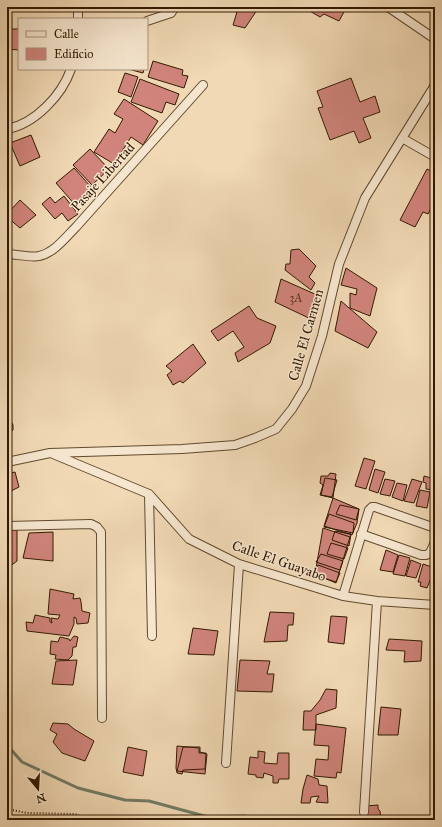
<svg xmlns="http://www.w3.org/2000/svg" width="442" height="827" viewBox="0 0 442 827" font-family="'IM FELL Great Primer',serif">
<style>
.lines{fill:none;stroke-linecap:round;stroke-linejoin:round}
.stream{stroke:#717b65;stroke-width:3}
.building{fill:#d1847c;stroke:#311a00}
.street-casing{stroke:#614a2d;stroke-width:10}
.path{stroke:#311a00;stroke-width:2;stroke-dasharray:1 2;stroke-linecap:butt}
.street{stroke:#f6e6cf;stroke-width:8}
.labels{text-anchor:middle;dominant-baseline:central;stroke-width:3;stroke-linejoin:round;paint-order:stroke}
.number-label{font-size:12px;fill:#59341f}
.street-label{font-size:14px;fill:#311a00;stroke:#f6e6cf}
</style>
<rect width="100%" height="100%" fill="#f1d9b5"/>
<filter id="stains"><feTurbulence type="fractalNoise" baseFrequency=".005" numOctaves="4"/><feColorMatrix values="0 0 0 0 .2 0 0 0 0 .09 0 0 0 0 .02 0 0 0 .5 -.17"/></filter>
<radialGradient id="worn" r=".72"><stop offset=".6" stop-color="#630" stop-opacity="0"/><stop offset="1" stop-color="#630" stop-opacity=".3"/></radialGradient>
<g class="lines">
<path class="stream" d="M 7,745 L 22,762 L 78,788 L 125,800 L 149,801 L 208,817 L 245,816 L 254,820"/>
</g>
<path class="building" d="M 222,7 L 246,7 L 257,10 L 245,28 L 233,25 L 237,12 L 222,9 Z
M 310,7 L 340,7 L 345,10 L 339,21 L 324,14 L 320,17 L 308,10 Z
M 416,7 L 435,7 L 435,12 L 416,9 Z
M 8,29 L 19,29 L 19,50 L 7,49 Z
M 153,61 L 183,70 L 182,75 L 188,76 L 184,88 L 148,77 Z
M 128,69 L 144,69 L 143,73 Z
M 125,73 L 138,77 L 131,97 L 118,92 Z
M 351,78 L 360,102 L 375,96 L 380,112 L 363,118 L 371,138 L 359,143 L 354,131 L 330,140 L 318,108 L 323,107 L 317,91 Z
M 140,79 L 179,94 L 175,105 L 166,102 L 162,113 L 131,102 Z
M 124,99 L 158,121 L 143,145 L 131,137 L 114,164 L 94,152 L 109,129 L 115,133 L 123,119 L 114,114 Z
M 31,135 L 40,157 L 20,166 L 10,143 Z
M 90,149 L 109,169 L 92,185 L 73,165 Z
M 74,168 L 92,188 L 81,198 L 83,200 L 76,206 L 56,183 Z
M 427,169 L 435,173 L 435,193 L 432,199 L 435,201 L 428,214 L 423,212 L 415,227 L 400,220 Z
M 64,196 L 78,214 L 68,221 L 62,213 L 55,219 L 42,204 L 50,197 L 55,203 Z
M 20,200 L 36,215 L 20,228 L 7,217 L 7,214 Z
M 435,236 L 435,246 L 431,244 Z
M 299,249 L 316,266 L 309,277 L 315,283 L 311,290 L 285,270 L 286,264 L 290,264 L 291,250 Z
M 346,268 L 377,288 L 370,316 L 350,308 L 350,293 L 356,295 L 357,289 L 341,285 Z
M 281,279 L 317,295 L 313,320 L 275,302 Z
M 341,301 L 377,332 L 368,348 L 335,331 Z
M 249,306 L 257,318 L 276,326 L 270,343 L 238,362 L 235,353 L 244,347 L 233,331 L 218,341 L 211,331 Z
M 193,344 L 206,363 L 183,383 L 180,381 L 173,385 L 167,375 L 172,371 L 166,366 Z
M 7,414 L 13,425 L 13,430 L 7,434 Z
M 364,458 L 375,461 L 366,489 L 355,486 Z
M 375,469 L 385,472 L 378,493 L 369,490 Z
M 15,472 L 19,487 L 7,493 L 7,474 Z
M 330,473 L 336,474 L 333,498 L 320,495 L 323,485 L 320,483 L 321,476 L 328,476 Z
M 424,476 L 435,479 L 433,490 L 426,489 L 426,483 L 423,482 Z
M 325,478 L 337,480 L 332,497 L 321,495 Z
M 385,479 L 395,481 L 390,496 L 380,494 Z
M 412,479 L 422,482 L 414,503 L 404,501 Z
M 397,483 L 407,485 L 403,501 L 392,497 Z
M 420,490 L 430,492 L 427,508 L 416,506 Z
M 333,498 L 359,509 L 357,523 L 352,535 L 324,526 Z
M 340,505 L 359,509 L 356,520 L 336,514 Z
M 329,514 L 354,523 L 353,533 L 324,527 Z
M 323,528 L 350,537 L 336,583 L 315,574 Z
M 17,530 L 17,561 L 9,567 L 7,567 L 7,531 Z
M 335,531 L 351,534 L 349,546 L 332,540 Z
M 53,532 L 53,561 L 23,558 L 29,533 Z
M 331,543 L 348,548 L 344,559 L 327,554 Z
M 386,550 L 398,555 L 393,572 L 380,570 Z
M 321,554 L 343,561 L 340,570 L 316,562 Z
M 399,555 L 410,558 L 405,576 L 393,574 Z
M 411,560 L 421,564 L 416,578 L 406,576 Z
M 423,564 L 435,568 L 427,588 L 420,586 L 421,582 L 418,582 Z
M 318,565 L 340,573 L 336,582 L 314,575 Z
M 50,589 L 74,594 L 73,599 L 80,598 L 81,602 L 82,611 L 90,613 L 88,623 L 77,624 L 76,618 L 74,617 L 74,624 L 69,636 L 27,631 L 26,622 L 33,623 L 35,615 L 50,618 L 50,622 L 52,623 L 51,618 L 58,619 L 60,615 L 48,614 Z
M 270,612 L 294,613 L 293,625 L 288,625 L 287,641 L 264,642 Z
M 331,616 L 347,617 L 344,644 L 328,642 Z
M 193,628 L 218,631 L 214,655 L 188,654 Z
M 74,636 L 78,637 L 76,647 L 73,647 L 72,656 L 68,660 L 55,659 L 56,655 L 50,654 L 51,641 L 58,642 L 60,637 L 69,639 L 70,641 Z
M 389,639 L 422,641 L 421,661 L 404,662 L 405,651 L 386,650 Z
M 77,660 L 73,685 L 52,684 L 56,661 Z
M 240,660 L 270,661 L 267,674 L 274,674 L 272,692 L 237,691 Z
M 326,689 L 337,690 L 336,708 L 316,715 L 316,730 L 303,730 L 304,711 L 311,711 L 320,700 Z
M 381,707 L 401,709 L 398,735 L 378,735 Z
M 53,723 L 68,724 L 74,729 L 94,741 L 85,761 L 62,753 L 53,742 L 57,734 L 50,730 Z
M 316,724 L 346,728 L 341,773 L 337,772 L 336,778 L 314,776 L 316,759 L 328,760 L 329,746 L 314,745 Z
M 177,746 L 199,748 L 199,753 L 206,753 L 205,769 L 183,770 L 182,774 L 177,773 L 176,768 Z
M 128,747 L 147,751 L 143,776 L 123,772 Z
M 183,747 L 200,747 L 200,752 L 207,754 L 205,774 L 177,771 Z
M 258,751 L 265,752 L 264,763 L 277,764 L 278,753 L 289,753 L 289,779 L 279,779 L 278,783 L 273,783 L 273,776 L 264,773 L 263,778 L 256,777 L 256,775 L 248,774 L 250,757 L 258,758 Z
M 435,765 L 435,779 L 432,778 L 433,766 Z
M 307,775 L 318,779 L 319,785 L 327,786 L 328,803 L 316,802 L 319,796 L 311,797 L 310,803 L 301,803 L 303,789 Z
M 378,805 L 378,809 L 380,811 L 381,820 L 365,820 L 366,806 Z"/>
<g class="lines">
<g class="street-casing">
<path id="street" d="M 78,7 L 78,19
M 388,7 L 435,39
M 147,21 L 171,13 L 175,7
M 7,129 C 35,124 62,95 71,69
M 402,138 L 435,157
M 7,254 C 15,254 32,258 39,256 C 54,253 65,238 76,227 L 203,85
M 53,454 L 149,494 L 189,539 L 239,564 L 343,596 L 377,601 L 435,605
M 7,462 L 50,453 L 182,449 L 235,445 L 255,438 L 276,429 L 292,409 L 306,386 L 322,336 L 339,264 L 365,198 L 435,85
M 149,494 L 152,636
M 7,526 L 91,524 L 97,527 L 101,532 L 102,718
M 361,534 L 421,555 L 426,555 L 430,553 L 435,542
M 343,596 L 369,510 L 372,507 L 375,507 L 435,528
M 226,763 L 239,564
M 364,812 L 377,601"/>
</g>
<path class="path" d="M 7,809 L 27,813 L 75,814 L 91,820"/>
<use href="#street" class="street"/>
</g>
<g class="labels">
<g class="number-label">
<text x="296" y="298">3A</text>
</g>
<g class="street-label">
<text transform="translate(103 177) rotate(-48)">Pasaje Libertad</text>
<text transform="translate(306 335) rotate(-74)">Calle El Carmen</text>
<text transform="translate(279 561) rotate(19)">Calle El Guayabo</text>
</g>
</g>
<rect width="442" height="827" fill="none" stroke="#f1d9b5" stroke-width="24"/>
<rect x="8" y="8" width="426" height="811" fill="none" stroke="#311a00" stroke-width="2"/>
<rect x="12" y="12" width="418" height="803" fill="none" stroke="#311a00"/>
<rect x="18" y="18" width="130" height="52" fill="#f6e6cf" stroke="#a7947c"/>
<rect x="26" y="31" width="20" height="6" fill="#f6e6cf" stroke="#a7947c"/>
<text x="54" y="38" font-size="12" fill="#311a00">Calle</text>
<rect x="26" y="48" width="20" height="12" fill="#d1847c" stroke="#a7947c"/>
<text x="54" y="58" font-size="12" fill="#311a00">Edificio</text>
<g transform="translate(38 789) rotate(162)" stroke="#f6e6cf" stroke-width="3" paint-order="stroke">
<path d="M0-3L7 15L0 10L-7 15Z" fill="#311a00"/>
<text y="-6" font-size="11" font-weight="bold" text-anchor="middle" fill="#311a00">N</text>
</g>
<rect width="100%" height="100%" filter="url(#stains)"/>
<rect width="100%" height="100%" fill="url(#worn)"/>
</svg>
